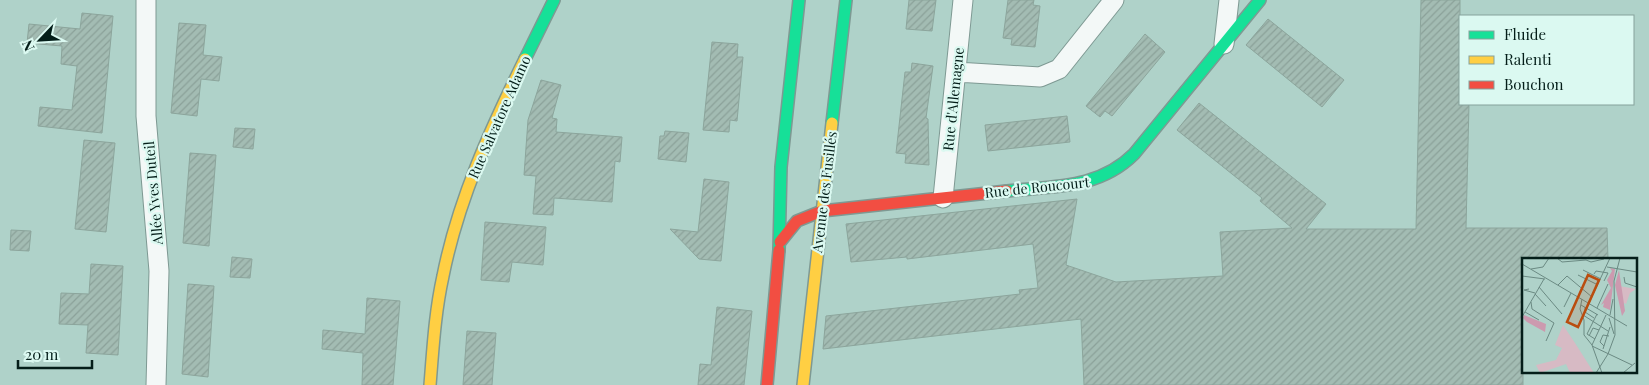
<svg xmlns="http://www.w3.org/2000/svg" width="1649" height="385" viewBox="0 0 1649 385" font-family="'Playfair Display',serif">
<style>
.building{fill:url(#building-hatch);stroke:#8ca59c}
.lines{fill:none;stroke-linecap:round;stroke-linejoin:round}
.street-casing{stroke:#7e9993;stroke-width:21}
.fast-casing{stroke:#7e9993;stroke-width:14}
.slow-casing{stroke:#7e9993;stroke-width:14}
.jam-casing{stroke:#7e9993;stroke-width:14}
.street{stroke:#f3f8f7;stroke-width:19}
.fast{stroke:#16e098;stroke-width:11}
.slow{stroke:#ffcf43;stroke-width:11}
.jam{stroke:#f24e42;stroke-width:11}
.labels{text-anchor:middle;dominant-baseline:central;stroke-width:4.5;stroke-linejoin:round;paint-order:stroke}
.street-label{font-size:14px;fill:#041e19;stroke:#dbf9f1}
.inset-road{fill:none;stroke:#6b8a83;stroke-width:1}
.view{fill:#ba4d0f;fill-opacity:0.15;stroke:#ba4d0f;stroke-width:2.5}
.inset-edge{fill:none;stroke:#041e19;stroke-width:2.5}
</style>
<defs>
<pattern id="building-hatch" width="6" height="6" patternUnits="userSpaceOnUse" patternTransform="scale(1.25)"><rect width="6" height="6" fill="#a3bcb3"/><path d="M-1 1l2-2M0 6l6-6M5 7l2-2" fill="none" stroke="#8ba199"/></pattern>
</defs>
<rect width="100%" height="100%" fill="#afd2c9"/>
<path class="building" d="M 909,0 L 936,0 L 932,31 L 906,29 Z
M 1008,0 L 1034,0 L 1033,5 L 1040,6 L 1035,47 L 1011,45 L 1012,39 L 1003,38 Z
M 1421,0 L 1460,0 L 1460,104 L 1469,104 L 1466,228 L 1607,228 L 1608,259 L 1523,259 L 1523,385 L 1084,385 L 1081,319 L 823,349 L 826,316 L 1020,294 L 1019,290 L 1038,288 L 1033,244 L 907,259 L 907,257 L 851,262 L 846,224 L 1077,199 L 1066,265 L 1116,282 L 1223,276 L 1220,232 L 1292,228 L 1260,201 L 1262,198 L 1177,130 L 1199,103 L 1326,204 L 1306,229 L 1416,229 Z
M 82,13 L 113,16 L 102,133 L 38,126 L 40,107 L 72,110 L 77,66 L 61,64 L 62,46 L 27,43 L 29,24 L 80,29 Z
M 1268,19 L 1344,80 L 1322,107 L 1246,45 Z
M 179,23 L 206,25 L 203,55 L 222,57 L 219,81 L 201,79 L 197,116 L 171,113 Z
M 1145,34 L 1165,52 L 1112,116 L 1105,111 L 1100,117 L 1086,106 Z
M 712,42 L 738,44 L 737,57 L 743,57 L 737,121 L 730,120 L 729,132 L 703,130 Z
M 912,63 L 933,66 L 926,118 L 928,119 L 929,165 L 905,163 L 906,154 L 896,153 L 905,72 L 911,72 Z
M 541,80 L 561,85 L 552,118 L 557,119 L 556,132 L 622,137 L 620,162 L 615,161 L 612,202 L 554,198 L 553,215 L 533,214 L 536,176 L 524,175 L 528,120 Z
M 1067,116 L 1070,142 L 988,151 L 985,125 Z
M 235,128 L 255,129 L 253,149 L 233,147 Z
M 665,131 L 689,133 L 686,162 L 658,159 L 660,136 L 664,136 Z
M 84,140 L 115,143 L 106,232 L 75,229 Z
M 190,153 L 216,155 L 209,246 L 183,243 Z
M 704,179 L 729,182 L 721,261 L 699,259 L 670,229 L 698,232 Z
M 485,222 L 546,227 L 543,265 L 512,262 L 509,282 L 481,280 Z
M 11,230 L 31,231 L 29,251 L 10,250 Z
M 232,257 L 252,259 L 250,278 L 230,277 Z
M 91,264 L 123,266 L 118,355 L 86,353 L 88,325 L 59,324 L 61,293 L 89,294 Z
M 188,284 L 214,286 L 208,377 L 182,374 Z
M 367,298 L 400,301 L 393,385 L 362,385 L 363,353 L 322,349 L 323,330 L 365,334 Z
M 717,307 L 752,311 L 744,385 L 698,385 L 700,364 L 711,365 Z
M 467,331 L 496,333 L 492,385 L 463,385 Z"/>
<g class="lines">
<g class="street-casing">
<path id="street" d="M 146,0 L 146,116 L 159,271 L 156,385
M 1224,44 L 1229,0
M 956,72 L 1040,77 L 1059,69 L 1114,0
M 943,198 L 963,0"/>
</g>
<g class="fast-casing">
<path id="fast" d="M 525,59 L 554,0
M 832,123 L 846,0
M 1007,191 C 1054,186 1099,189 1134,154 L 1260,0
M 779,250 L 781,167 L 799,0"/>
</g>
<g class="slow-casing">
<path id="slow" d="M 430,385 C 433,348 435,312 443,276 C 458,200 491,128 525,59
M 803,385 L 832,123"/>
</g>
<g class="jam-casing">
<path id="jam" d="M 780,242 L 797,221 L 822,211 L 1007,191
M 767,385 L 779,250"/>
</g>
<use href="#street" class="street"/>
<use href="#fast" class="fast"/>
<use href="#slow" class="slow"/>
<use href="#jam" class="jam"/>
</g>
<g class="labels">
<g class="street-label">
<text transform="translate(953 99) rotate(-84)">Rue d'Allemagne</text>
<text transform="translate(499 117) rotate(-66)">Rue Salvatore Adamo</text>
<text transform="translate(1037 187) rotate(-6)">Rue de Roucourt</text>
<text transform="translate(824 192) rotate(-83)">Avenue des Fusillés</text>
<text transform="translate(153 193) rotate(-95)">Allée Yves Duteil</text>
</g>
</g>
<g transform="translate(1522 258)">
<rect width="115" height="115" fill="#afd2c9"/>
<path d="M 97,28 L 114,31 L 108,35 L 104,46 L 100,44 ZM 41,67 L 53,85 L 72,115 L 48,115 L 44,106 L 18,115 L 14,107 L 34,102 L 40,90 L 33,87 Z" fill="#d7bac4"/>
<path d="M 88,10 L 93,11 L 88,52 L 81,49 L 82,45 L 79,47 L 89,30 L 85,22 L 90,13 ZM 97,12 L 103,53 L 100,58 L 93,27 ZM 2,57 L 24,66 L 23,74 L 5,64 L 1,60 Z" fill="#cc9aaf"/>
<path class="inset-road" d="M 35,0 L 40,4 L 64,2M 64,2 L 69,4 L 82,1M 0,6 L 105,68M 85,9 L 115,14M 9,11 L 21,9 L 27,0M 61,12 L 79,21M 72,16 L 74,13 L 86,15 L 82,23M 56,17 L 76,27M 0,18 L 23,21M 102,19 L 103,25 L 115,29M 36,27 L 45,18 L 70,39M 17,29 L 40,56M 7,31 L 2,32 L 13,35M 13,36 L 24,48M 60,41 L 58,51 L 62,62 L 62,77 L 70,87 L 80,115M 9,44 L 10,51 L 32,65 L 24,83M 67,45 L 88,0M 59,47 L 76,57M 42,49 L 49,35M 63,49 L 63,54 L 72,60M 75,50 L 86,26M 3,54 L 17,62M 61,57 L 86,73M 88,57 L 91,41M 0,59 L 22,21M 87,60 L 92,76M 67,78 L 71,70 L 77,72M 73,81 L 65,76 L 75,56M 70,87 L 84,57M 70,88 L 110,107M 82,88 L 78,84 L 81,77 L 87,78M 81,91 L 88,69M 74,115 L 86,96 L 93,77 L 92,23 L 98,0M 101,115 L 113,105"/>
<path class="view" d="M 66,17 L 77,22 L 56,69 L 45,64 Z"/>
<rect width="115" height="115" class="inset-edge"/>
</g>
<rect x="1459" y="15" width="175" height="90" fill="#dbf9f1" stroke="#85a19b"/>
<rect x="1469" y="31" width="25" height="8" fill="#16e098" stroke="#85a19b"/>
<text x="1504" y="40" font-size="15" fill="#041e19">Fluide</text>
<rect x="1469" y="56" width="25" height="8" fill="#ffcf43" stroke="#85a19b"/>
<text x="1504" y="65" font-size="15" fill="#041e19">Ralenti</text>
<rect x="1469" y="81" width="25" height="8" fill="#f24e42" stroke="#85a19b"/>
<text x="1504" y="90" font-size="15" fill="#041e19">Bouchon</text>
<g transform="translate(40 40) rotate(245)" stroke="#dbf9f1" stroke-width="4" paint-order="stroke">
<path d="M0-4L9 19L0 12L-9 19Z" fill="#041e19"/>
<text y="-8" font-size="14" font-weight="bold" text-anchor="middle" fill="#041e19">N</text>
</g>
<path d="M18 360v8h74v-8" fill="none" stroke="#041e19" stroke-width="2.5"/>
<text x="25" y="360" font-size="15" fill="#041e19" stroke="#dbf9f1" stroke-width="4" paint-order="stroke">20 m</text>
</svg>
